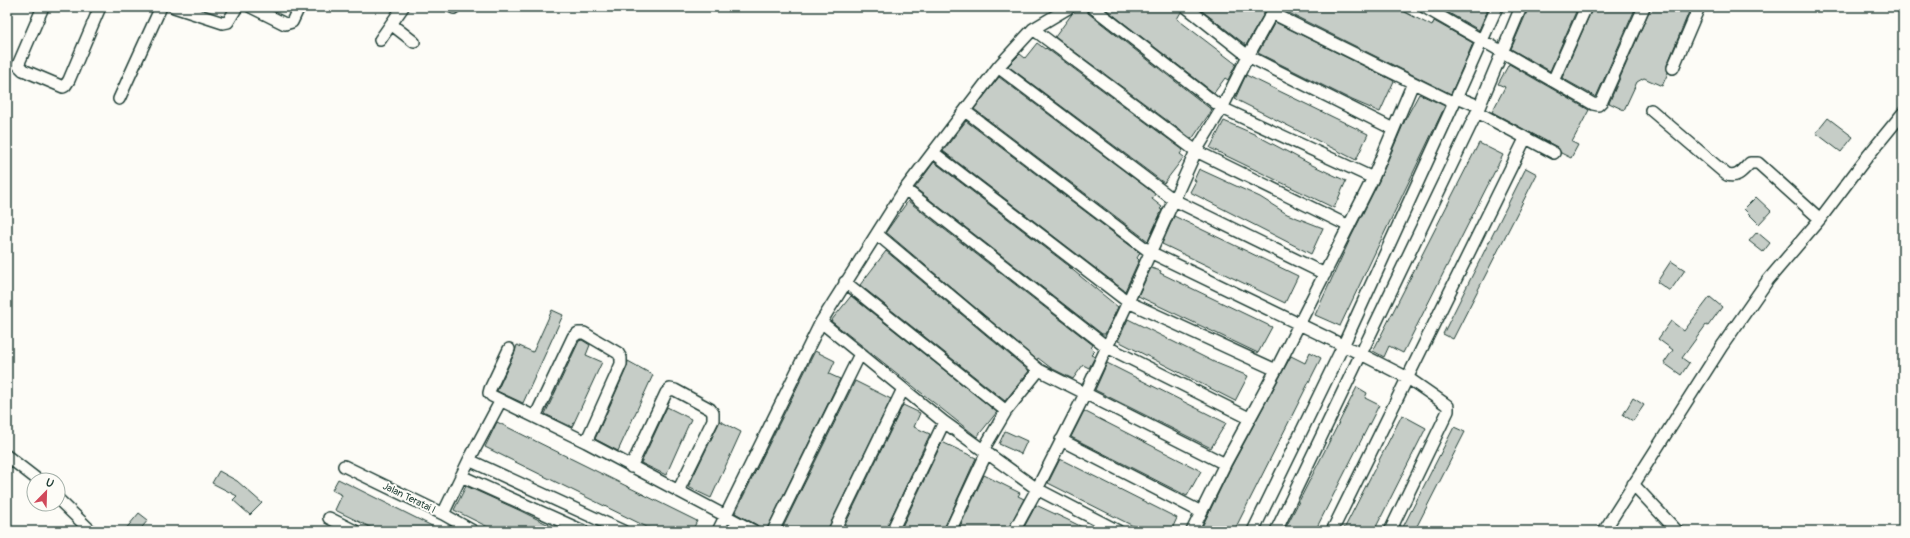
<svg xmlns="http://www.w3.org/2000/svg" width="1910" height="538" viewBox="0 0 1910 538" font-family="Pangolin,sans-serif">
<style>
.building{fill:#c6cdc7;stroke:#1f3d34}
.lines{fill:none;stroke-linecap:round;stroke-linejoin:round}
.minor-casing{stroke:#1f3d34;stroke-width:14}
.minor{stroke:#fdfcf7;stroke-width:11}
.labels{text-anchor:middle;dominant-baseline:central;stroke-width:4;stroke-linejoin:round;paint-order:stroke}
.street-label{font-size:10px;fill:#1f3d34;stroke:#fdfcf7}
</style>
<rect width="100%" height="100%" fill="#fdfcf7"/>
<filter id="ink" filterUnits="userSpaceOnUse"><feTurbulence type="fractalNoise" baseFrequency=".025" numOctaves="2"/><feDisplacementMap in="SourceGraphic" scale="8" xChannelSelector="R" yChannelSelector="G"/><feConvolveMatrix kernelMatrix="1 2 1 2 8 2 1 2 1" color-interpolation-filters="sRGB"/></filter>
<g filter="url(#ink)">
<path class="building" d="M 1077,7 L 1085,7 L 1088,13 L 1212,110 L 1192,139 L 1055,37 Z
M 1103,7 L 1179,7 L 1181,12 L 1177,19 L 1236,64 L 1228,80 L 1225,78 L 1214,93 Z
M 1197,7 L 1258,7 L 1265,12 L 1246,45 Z
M 1279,7 L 1395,7 L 1432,26 L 1434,21 L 1473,43 L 1451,94 L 1279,8 Z
M 1441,7 L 1489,7 L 1479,30 L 1440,8 Z
M 1529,7 L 1578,7 L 1550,71 L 1511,49 Z
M 1593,7 L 1636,7 L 1596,97 L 1562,78 Z
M 1651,7 L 1691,7 L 1667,65 L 1668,73 L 1662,86 L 1644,78 L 1637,82 L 1624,110 L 1609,103 Z
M 1275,22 L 1394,81 L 1380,112 L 1352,100 L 1258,53 Z
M 1037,43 L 1045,49 L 1046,48 L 1183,150 L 1180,154 L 1184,157 L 1164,183 L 1008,66 L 1020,54 L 1025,58 Z
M 1509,64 L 1589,110 L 1572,142 L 1578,145 L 1571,158 L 1561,153 L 1557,147 L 1492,112 L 1505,87 L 1498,84 Z
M 1246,75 L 1368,134 L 1356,160 L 1235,99 Z
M 999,77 L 1155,194 L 1152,199 L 1162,207 L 1160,209 L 1162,210 L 1148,241 L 974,109 Z
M 1419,94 L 1445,106 L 1340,326 L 1315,315 L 1351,237 L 1379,181 L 1406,118 Z
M 1828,118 L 1853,137 L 1841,152 L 1816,133 Z
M 966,121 L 1140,253 L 1137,258 L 1139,260 L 1125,291 L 943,151 Z
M 1224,121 L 1254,134 L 1312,165 L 1346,181 L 1334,208 L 1210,148 Z
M 1479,143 L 1503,155 L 1403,353 L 1389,346 L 1384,357 L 1373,351 Z
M 934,162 L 1073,269 L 1069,267 L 1118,307 L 1105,334 L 1102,334 L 915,188 Z
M 1526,168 L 1537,174 L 1453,339 L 1443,334 Z
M 1199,169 L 1260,197 L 1287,214 L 1323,228 L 1311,254 L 1190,192 L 1196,181 L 1194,180 Z
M 1756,197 L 1771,211 L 1759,224 L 1744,209 Z
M 908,201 L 1093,345 L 1091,348 L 1095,351 L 1091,355 L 1095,357 L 1089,368 L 1083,365 L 1073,379 L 1051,368 L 1038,358 L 1037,360 L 886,232 Z
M 1174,216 L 1298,276 L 1285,303 L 1162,244 Z
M 1757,232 L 1770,243 L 1763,252 L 1749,241 Z
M 886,251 L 1029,371 L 1005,401 L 860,285 Z
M 1671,261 L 1685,270 L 1670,291 L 1657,282 Z
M 1151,268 L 1161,271 L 1160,273 L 1272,327 L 1258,353 L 1138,296 Z
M 851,296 L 997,412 L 977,437 L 831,321 Z
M 1710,297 L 1722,307 L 1708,326 L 1706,325 L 1682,358 L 1689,363 L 1681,375 L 1664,363 L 1673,350 L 1658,339 L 1671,321 L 1684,331 Z
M 552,310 L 563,315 L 523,403 L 497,391 L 515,352 L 517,345 L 533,352 Z
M 1128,319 L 1214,362 L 1248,376 L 1235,401 L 1118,341 Z
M 582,340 L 590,345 L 586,355 L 602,362 L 572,427 L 545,414 L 579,341 Z
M 815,351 L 835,361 L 829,374 L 840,379 L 766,531 L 761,531 L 757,525 L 735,513 Z
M 1310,352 L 1321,358 L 1234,531 L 1200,531 L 1231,467 L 1291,356 L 1305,363 Z
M 628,361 L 653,375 L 618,451 L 595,439 L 627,367 Z
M 1107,363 L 1226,423 L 1211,448 L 1095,390 Z
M 855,381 L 891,399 L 827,531 L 781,531 Z
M 1357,387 L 1367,393 L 1365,398 L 1379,405 L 1341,480 L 1315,531 L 1284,531 Z
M 1633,398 L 1644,405 L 1633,421 L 1623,415 Z
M 903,405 L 920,413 L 914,427 L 930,434 L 885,531 L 842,531 Z
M 667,407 L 691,419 L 666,475 L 641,463 Z
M 1084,411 L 1201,471 L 1187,496 L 1071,437 Z
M 1402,415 L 1426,428 L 1380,519 L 1374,531 L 1343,531 Z
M 720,421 L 741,432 L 711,498 L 688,487 Z
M 497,422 L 697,521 L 692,531 L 655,531 L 485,447 Z
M 1454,427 L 1465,432 L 1416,528 L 1415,531 L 1401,531 Z
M 1005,431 L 1027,441 L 1021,454 L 999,444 Z
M 942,442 L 976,458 L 943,531 L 900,531 Z
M 1060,459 L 1177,518 L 1171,531 L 1143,531 L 1048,483 Z
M 219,471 L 237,481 L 262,503 L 250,515 L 233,500 L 237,496 L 212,483 Z
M 984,475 L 1020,493 L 1018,496 L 1024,499 L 1007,531 L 958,531 Z
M 338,479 L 442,531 L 378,531 L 335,510 L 342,495 L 332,490 Z
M 466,486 L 521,511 L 561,531 L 496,531 L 454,510 Z
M 1036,505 L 1068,520 L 1090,531 L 1022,531 Z
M 139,513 L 148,520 L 139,531 L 124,531 Z"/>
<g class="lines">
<g class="minor-casing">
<path id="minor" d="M 43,7 L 18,65 L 23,70 L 63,87 L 65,86 L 69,80 L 100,7
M 174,7 L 223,23 L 228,22 L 237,7
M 251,7 L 285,24 L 292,22 L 299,7
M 452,7 L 454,8
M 1092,7 L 1222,108 L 1373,178
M 1186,7 L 1248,56 L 1393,129
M 1424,7 L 1593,104 L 1598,105 L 1602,101 L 1644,7
M 391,24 L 414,42
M 1033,29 L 1196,151 L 1349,226
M 380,40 L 403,7
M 998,67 L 1174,200 L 1325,274
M 1673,68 L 1699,7
M 1553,81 L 1586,7
M 1457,97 L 1479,106
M 119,99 L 161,7
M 1651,110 L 1727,175 C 1738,178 1742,171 1750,163 L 1758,163 L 1820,219
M 965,111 L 1150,252 L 1361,354 L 1408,378 L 1444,403 L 1448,406 L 1448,411 L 1390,531
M 1477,112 L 1554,153
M 934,153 L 1128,302 L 1276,370
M 905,189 L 1107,347 L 1249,418
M 877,234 L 1039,370 L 1225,464
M 845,282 L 1006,411
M 821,322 L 944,422 L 1037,489 L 1118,531
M 509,349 L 490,389 L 489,393 L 492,396 L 586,442 L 754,531
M 535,417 L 573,337 L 578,333 L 584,333 L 618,353 L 621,358 L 621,364 L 586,442
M 1061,440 L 1201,512
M 983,450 L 1006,411 L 1039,370
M 7,456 L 38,480
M 469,460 L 623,531
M 344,466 L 443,514 L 473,531
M 631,467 L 666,393 L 670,389 L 675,390 L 710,409 L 713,413 L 713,420 L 678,491
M 461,476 L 583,531
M 1633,484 L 1677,531
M 58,499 L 91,531
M 443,514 L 469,460 L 500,402
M 329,518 L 355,531
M 718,531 L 821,322 L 905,189 L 998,67 L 1033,29 L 1070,7
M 773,531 L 860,354
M 834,531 L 903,389
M 892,531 L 944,422
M 950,531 L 987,452
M 1014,531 L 1037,489 L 1085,394 L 1128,302 L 1196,151 L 1222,108 L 1248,56 L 1272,13 L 1454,103
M 1192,531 L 1225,464 L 1276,370 L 1373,178 L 1413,83
M 1253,531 L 1343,346 L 1454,103 L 1497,7
M 1276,531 L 1477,112 L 1521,7
M 1332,531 L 1525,139
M 1604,531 L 1722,346 L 1768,280 L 1820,219 L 1867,157 L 1903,113"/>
</g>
<use href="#minor" class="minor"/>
</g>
</g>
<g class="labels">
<g class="street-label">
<text transform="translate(409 498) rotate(26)">Jalan Teratai I</text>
</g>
</g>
<rect width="1910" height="538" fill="none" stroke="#fdfcf7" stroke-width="24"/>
<rect x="12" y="12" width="1886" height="514" fill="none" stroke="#1f3d34" stroke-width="1.5" filter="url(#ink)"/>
<g transform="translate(46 492) rotate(23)"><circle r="19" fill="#fdfcf7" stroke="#a4b0a9"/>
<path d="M0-3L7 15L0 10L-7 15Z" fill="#d1495b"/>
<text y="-6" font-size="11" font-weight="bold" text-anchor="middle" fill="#1f3d34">U</text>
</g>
</svg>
